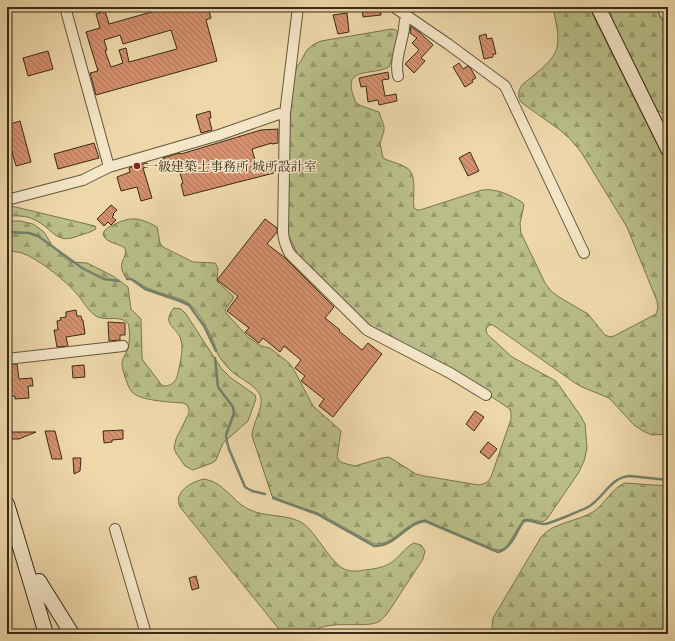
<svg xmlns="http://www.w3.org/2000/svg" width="675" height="641" viewBox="0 0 675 641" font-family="'Gentium Book Plus','Noto Serif JP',serif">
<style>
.forest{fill:url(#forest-firs);stroke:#797450}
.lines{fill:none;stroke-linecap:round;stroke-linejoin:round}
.stream{stroke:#74816b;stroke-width:2.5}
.building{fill:url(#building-back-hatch);stroke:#392a17;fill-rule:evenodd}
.street-casing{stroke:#66563c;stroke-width:12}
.secondary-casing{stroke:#392a17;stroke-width:16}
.street{stroke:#f4e6c8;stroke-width:10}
.secondary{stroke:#f4e6c8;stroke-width:14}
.poi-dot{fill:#8f2418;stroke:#f4e6c8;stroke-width:1.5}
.labels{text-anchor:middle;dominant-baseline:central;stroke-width:3;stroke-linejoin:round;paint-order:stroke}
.poi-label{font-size:13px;fill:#392a17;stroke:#f4e6c8;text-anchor:start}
</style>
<defs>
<pattern id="forest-firs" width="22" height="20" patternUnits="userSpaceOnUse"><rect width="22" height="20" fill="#b9be88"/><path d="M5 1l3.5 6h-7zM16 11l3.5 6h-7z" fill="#979b6e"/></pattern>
<pattern id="building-back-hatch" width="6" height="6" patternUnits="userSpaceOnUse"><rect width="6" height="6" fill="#d5906e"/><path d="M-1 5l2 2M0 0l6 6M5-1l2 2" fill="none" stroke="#ae7659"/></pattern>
</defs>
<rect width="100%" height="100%" fill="#eed8aa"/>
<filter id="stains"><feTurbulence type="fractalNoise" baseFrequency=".005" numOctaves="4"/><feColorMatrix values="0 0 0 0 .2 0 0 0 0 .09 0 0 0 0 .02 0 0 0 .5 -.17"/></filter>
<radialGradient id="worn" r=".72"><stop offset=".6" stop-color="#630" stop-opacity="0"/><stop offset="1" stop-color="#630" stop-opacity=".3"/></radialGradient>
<path class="forest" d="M 553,7 L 589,7 L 668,166 L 668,434 L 652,435 L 643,431 L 634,425 L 609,398 L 582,387 L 575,383 L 493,325 L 490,325 L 487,327 L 486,330 L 487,334 L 512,357 L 556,381 L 580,415 L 585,424 L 587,448 L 584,461 L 579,472 L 547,519 L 542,522 L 529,519 L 523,520 L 507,546 C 502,550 499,551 493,549 L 425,520 C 406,521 394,546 374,544 L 318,513 L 285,502 L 272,496 L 252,436 C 252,424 263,409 261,398 C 259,386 238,378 230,370 C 226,365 219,358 217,352 C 213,338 199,308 185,301 C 174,296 161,294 150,289 C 141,286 135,278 126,278 C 115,262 128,260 125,248 C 118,243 105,243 103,234 C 105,228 109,227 115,224 C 131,216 141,218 157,227 L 160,243 L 163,247 L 193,262 L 215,263 L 218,268 L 217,281 L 233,296 L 233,299 L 225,310 L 226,313 L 248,337 L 261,346 L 270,348 L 289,363 L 293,368 L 313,406 L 341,431 L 337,457 L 339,461 L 343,463 L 355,466 L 382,458 L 389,457 L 416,474 L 424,476 L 479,485 C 485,484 488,482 491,477 L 511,419 L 511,413 L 510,409 L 451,370 L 377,333 L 321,280 L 312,267 L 305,265 L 299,257 L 286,230 L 288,114 L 295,71 L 307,50 L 314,44 L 321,41 L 392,29 L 396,30 L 399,33 L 399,38 L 389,67 C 370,77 339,64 356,103 L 362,106 L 379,112 L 384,126 L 384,131 L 380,143 L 383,158 C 390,162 400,163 407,168 C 418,175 412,197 414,208 L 417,210 L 420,210 L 482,190 C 496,188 510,195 522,202 L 524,205 L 520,223 L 521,233 L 545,283 L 551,291 L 559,297 L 588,314 L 605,335 L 610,337 L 614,336 L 656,314 L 658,308 L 657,301 L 627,227 L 581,152 L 571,140 L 560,130 L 522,103 C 517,97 518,91 522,85 C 532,76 555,61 557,47 C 560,35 555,19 553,7 Z
M 605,7 L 657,7 L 668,28 L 668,111 L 662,113 L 655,109 Z
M 7,205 L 95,226 L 96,229 C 91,232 84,234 78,236 C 55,245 54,229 35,220 C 26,215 16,216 7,216 Z
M 7,221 L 20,221 L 33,224 L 44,232 L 53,247 L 70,262 L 87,263 L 113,276 L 128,287 L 131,309 L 141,319 L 142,359 L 160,383 L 163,386 C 170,386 174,384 177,377 C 179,368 184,350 181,340 C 178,327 160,325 174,308 L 181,309 L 186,314 L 221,368 L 231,378 L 251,392 L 255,395 L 256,399 L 248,421 L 223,443 L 216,460 L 212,463 L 193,470 L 185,466 L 176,453 L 174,448 L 176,439 L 189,413 L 189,409 L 187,405 L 183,403 C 171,402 140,401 132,392 C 127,386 124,374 122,366 C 121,359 126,355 128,348 C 130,341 130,330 128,323 C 119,315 108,321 98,317 C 89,313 83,301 77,294 C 66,281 39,259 22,253 C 18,252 12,251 7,251 Z
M 204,479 C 224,482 231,500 248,509 C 265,518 288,513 304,524 C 317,534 333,567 347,570 C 353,572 359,571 365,570 C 373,569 382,568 389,564 C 399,558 404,548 414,543 L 421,545 L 425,551 L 423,559 L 387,614 C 385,616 382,619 380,621 C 368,629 336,620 317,629 L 314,634 L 283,634 L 180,507 C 173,492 191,482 204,479 Z
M 625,483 L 668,486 L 668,634 L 495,634 L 492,627 L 493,618 L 541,537 C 554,522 576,522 593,512 C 605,504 612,488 625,483 Z"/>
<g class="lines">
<path class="stream" d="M 7,232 L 29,233 L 38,236 L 82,268 L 104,279 L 119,281
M 127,279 L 131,279 L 145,289 L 180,301 L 189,305 L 204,326 L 216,351
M 215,358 L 218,387 L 233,407 L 234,413 L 226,435 L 227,442 L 229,449 L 245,487 L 252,491 L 265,494
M 273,498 L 317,514 L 374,546 C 394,548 406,523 425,521 L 498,552 C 512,549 516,531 524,521 C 531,518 537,525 545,524 C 554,522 580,511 588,507 C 604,498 610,477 630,476 L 668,480"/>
</g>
<path class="building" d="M 169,7 L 208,7 L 211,18 L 206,20 L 217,61 L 96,95 L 90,73 L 98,71 L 86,32 L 100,28 L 96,14 L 105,11 L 109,24 ZM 171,30 L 177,49 L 129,62 L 126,48 L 119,50 L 123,63 L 111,67 L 105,51 L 107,50 L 104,40 L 120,35 L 123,44 Z
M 380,7 L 381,15 L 363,17 L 362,8 Z
M 347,13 L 349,32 L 338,34 L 333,15 Z
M 411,26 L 419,32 L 433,45 L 421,58 L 425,61 L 414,73 L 405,64 L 419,50 L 412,43 L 417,38 L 410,33 Z
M 486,34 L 487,39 L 492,38 L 496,54 L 493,54 L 493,57 L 484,59 L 479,36 Z
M 48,51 L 53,69 L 28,76 L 23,58 Z
M 459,63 L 463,69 L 468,66 L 471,69 L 476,78 L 472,80 L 473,82 L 465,87 L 453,67 Z
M 388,72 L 389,79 L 382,80 L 385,96 L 396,94 L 397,101 L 379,105 L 378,100 L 368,102 L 366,86 L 361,87 L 359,78 Z
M 210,111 L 211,118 L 209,118 L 212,130 L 201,133 L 196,115 Z
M 20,121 L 31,162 L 16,166 L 7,135 L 7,125 Z
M 278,129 L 278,143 L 272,144 L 272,143 L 252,149 L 256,164 L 271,160 L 274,173 L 184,196 L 181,184 L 183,183 L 176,160 L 164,164 L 163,158 L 180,153 L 181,154 L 261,130 Z
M 94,143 L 99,158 L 58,169 L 54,154 Z
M 470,152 L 479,171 L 468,176 L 459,158 Z
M 147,163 L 148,167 L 143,168 L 152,198 L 141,201 L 137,187 L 121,191 L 117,177 L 130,172 L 129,168 Z
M 111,205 L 117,210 L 113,214 L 114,215 L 112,217 L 116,220 L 111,225 L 108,222 L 104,226 L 97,219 Z
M 265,219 L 277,228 L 277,232 L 267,244 L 284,257 L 334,307 L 325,318 L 340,330 L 339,331 L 362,350 L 368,343 L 382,354 L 333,417 L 319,406 L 324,399 L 301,381 L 305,376 L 295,368 L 301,360 L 284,346 L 280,352 L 263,338 L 259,343 L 245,332 L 249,328 L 227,311 L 238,296 L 217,280 Z
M 76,310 L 77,316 L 81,316 L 82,320 L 83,320 L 85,334 L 66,337 L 68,346 L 57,347 L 54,330 L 58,330 L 57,321 L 61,320 L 60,318 L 66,317 L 66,312 Z
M 108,322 L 125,323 L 125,335 L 120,335 L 120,340 L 109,341 Z
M 17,364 L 19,379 L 32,378 L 33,386 L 28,386 L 29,398 L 15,399 L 15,396 L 9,396 L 8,387 L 7,387 L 7,365 Z
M 84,365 L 85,377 L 73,378 L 72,366 Z
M 475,411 L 484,417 L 474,431 L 466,424 Z
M 123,430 L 123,439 L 112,440 L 112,442 L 104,443 L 103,431 Z
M 45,431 L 55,431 L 62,459 L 52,459 Z
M 7,432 L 36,432 L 19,439 L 7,439 Z
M 488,442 L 497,449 L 489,459 L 480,452 Z
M 73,458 L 81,458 L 80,471 L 74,474 Z
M 196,576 L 199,588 L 192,590 L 189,578 Z"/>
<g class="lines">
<g class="street-casing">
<path id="street" d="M 65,7 L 109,167
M 298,7 L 285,114 L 283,233 C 284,242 286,247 290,254 L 367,330 L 450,373 L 486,395
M 394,7 L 448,44 L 505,86 L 584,253
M 662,7 L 668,19
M 398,76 C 395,61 400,49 403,34 C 405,28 403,22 407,16
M 7,200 L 83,180 L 109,167 L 219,135 L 279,114 L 285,114
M 7,359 L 123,346
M 115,529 L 146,634"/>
</g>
<g class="secondary-casing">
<path id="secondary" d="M 598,7 L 668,149
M 7,504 L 46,634
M 31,583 L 39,581 L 72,634"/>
</g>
<use href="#street" class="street"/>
<use href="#secondary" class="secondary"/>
</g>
<circle class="poi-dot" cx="137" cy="166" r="4"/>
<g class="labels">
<g class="poi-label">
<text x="145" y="166">一級建築士事務所 城所設計室</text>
</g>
</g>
<rect width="675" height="641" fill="none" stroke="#eed8aa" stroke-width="24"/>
<rect x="8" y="8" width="659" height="625" fill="none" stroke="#392a17" stroke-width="2"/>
<rect x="12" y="12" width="651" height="617" fill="none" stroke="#392a17"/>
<rect width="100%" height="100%" filter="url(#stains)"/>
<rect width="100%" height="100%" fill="url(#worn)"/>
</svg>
